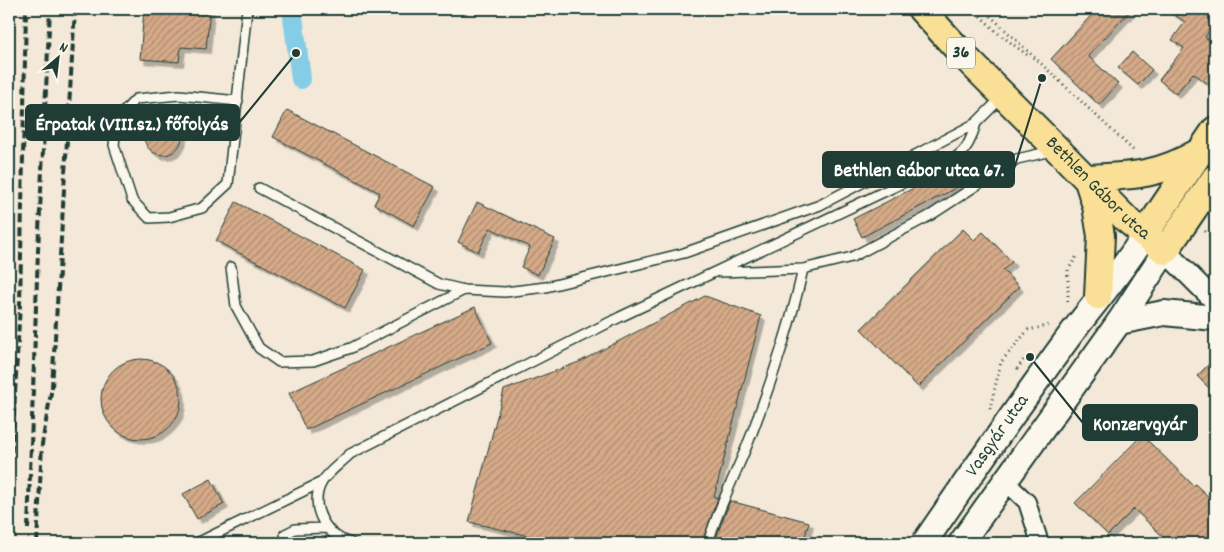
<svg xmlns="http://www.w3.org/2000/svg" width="1224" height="552" viewBox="0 0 1224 552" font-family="Dekko,sans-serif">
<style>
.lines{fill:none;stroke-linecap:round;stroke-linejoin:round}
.canal{stroke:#85cde6;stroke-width:20}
.building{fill:url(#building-hatch);stroke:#1f3d34;filter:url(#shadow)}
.service-casing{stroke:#1f3d34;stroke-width:12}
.minor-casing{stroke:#1f3d34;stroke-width:20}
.tertiary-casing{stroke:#1f3d34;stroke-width:24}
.secondary-casing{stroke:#1f3d34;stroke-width:28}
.primary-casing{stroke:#1f3d34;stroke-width:30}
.path{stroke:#1f3d34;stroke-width:3;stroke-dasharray:1 4;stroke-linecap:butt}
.service{stroke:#fbf7ec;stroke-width:9}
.minor{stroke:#fbf7ec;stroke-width:16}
.tertiary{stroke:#fbf7ec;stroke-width:20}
.secondary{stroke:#fbf7ec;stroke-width:24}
.primary{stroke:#fadf96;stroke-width:26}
.rail{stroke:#1f3d34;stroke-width:4;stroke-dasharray:8 4;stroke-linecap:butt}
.labels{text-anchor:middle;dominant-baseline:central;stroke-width:4;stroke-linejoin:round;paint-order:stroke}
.shield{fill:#fbf7ec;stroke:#61756b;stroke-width:1}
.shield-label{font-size:18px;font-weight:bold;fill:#1f3d34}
.street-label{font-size:19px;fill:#1f3d34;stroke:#fbf7ec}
.leader{fill:none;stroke:#1f3d34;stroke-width:2}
.callout-dot{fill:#1f3d34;stroke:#fbf7ec;stroke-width:2}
.callout{fill:#1f3d34;stroke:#1f3d34;stroke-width:2}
.callout-label{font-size:20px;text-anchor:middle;font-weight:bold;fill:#fff}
</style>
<defs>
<pattern id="building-hatch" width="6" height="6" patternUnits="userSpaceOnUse" patternTransform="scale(1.25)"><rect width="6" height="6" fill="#d6aa88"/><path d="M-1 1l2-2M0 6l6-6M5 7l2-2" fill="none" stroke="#ad8c70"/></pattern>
<filter id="shadow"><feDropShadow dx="4.5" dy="4.5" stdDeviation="0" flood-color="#0004"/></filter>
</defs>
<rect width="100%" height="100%" fill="#f4e8d8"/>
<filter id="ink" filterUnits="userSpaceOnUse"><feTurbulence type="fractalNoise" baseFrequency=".02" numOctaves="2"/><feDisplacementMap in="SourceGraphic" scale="10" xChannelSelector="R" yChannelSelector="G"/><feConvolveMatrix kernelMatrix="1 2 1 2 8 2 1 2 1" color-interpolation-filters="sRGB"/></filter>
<g filter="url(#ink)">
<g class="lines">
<path class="canal" d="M 292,9 L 301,79"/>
</g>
<path class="building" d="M 144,9 L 210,9 L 206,49 L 181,47 L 179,62 L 140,59 Z
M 1097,9 L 1132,9 L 1088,56 L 1118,84 L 1099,105 L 1051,59 Z
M 1166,9 L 1215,9 L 1215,22 L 1205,37 L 1215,44 L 1215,89 L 1193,73 L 1176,94 L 1159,80 L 1184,48 L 1172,40 L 1185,22 Z
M 1132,52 L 1152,70 L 1138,85 L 1118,68 Z
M 287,110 L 435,187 L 414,226 L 374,204 L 380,193 L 273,137 Z
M144 136a19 19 0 1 1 38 0a19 19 0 1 1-38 0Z
M 949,170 L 958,187 L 862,237 L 853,219 Z
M 236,202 L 365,270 L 345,308 L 216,241 Z
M 477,202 L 555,239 L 538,275 L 521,267 L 530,247 L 490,228 L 478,252 L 458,242 Z
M 963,229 L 974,240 L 983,232 L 1012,262 L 1003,270 L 1019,287 L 918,387 L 861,329 Z
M 705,296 L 761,316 L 714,497 L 718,498 L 702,543 L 558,543 L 469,522 L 504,390 L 579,362 Z
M 475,307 L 492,343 L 306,430 L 289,393 Z
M 1215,358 L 1215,394 L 1197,376 Z
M101 399a40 40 0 1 1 80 0a40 40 0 1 1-80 0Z
M 1142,435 L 1194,486 L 1195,484 L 1215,503 L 1215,543 L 1170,543 L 1134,509 L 1108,535 L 1075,503 Z
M 211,479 L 224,504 L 197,519 L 183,494 Z
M 730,501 L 809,522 L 803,543 L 714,543 Z"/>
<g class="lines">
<g class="service-casing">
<path id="service" d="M 238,101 L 179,95 L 136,99 L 117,119 L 114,145 L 132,200 L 149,218 L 169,217 L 202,208 L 228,184 L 247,9
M 259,188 L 439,284 L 464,290 L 505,292 L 546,287 L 684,253 L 820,205 L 976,123 L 1002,97
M 231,267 L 236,306 L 259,348 L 279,362 L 313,361 L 351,348 L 464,290
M 720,272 L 803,269 L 852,257 L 931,215 L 1017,159 L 1052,151
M 197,543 L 322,482
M 287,543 L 285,534 L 295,529 L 326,528
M 351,543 C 326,537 308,506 322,482 C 328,472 341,463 350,454 L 620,317 L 953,159 C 968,150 971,139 976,123
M 708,543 C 719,505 738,470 752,433 C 772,380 791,324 803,269"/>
</g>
<g class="minor-casing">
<path id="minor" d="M 1006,482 L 1027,502 L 1040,543"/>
</g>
<g class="tertiary-casing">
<path id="tertiary" d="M 1165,251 L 1215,301"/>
</g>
<g class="secondary-casing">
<g id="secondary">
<path d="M 1119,322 L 1164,313 L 1215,318"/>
<path id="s1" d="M 924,543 C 971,474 1019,405 1068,338 C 1094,303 1123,271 1145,234"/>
<path d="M 961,543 L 1119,322 L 1165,251"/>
</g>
</g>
<g class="primary-casing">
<g id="primary">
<path id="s2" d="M 921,9 L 965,57 L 1058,150 L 1127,220 L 1165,251 L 1215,178"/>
<path d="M 1087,178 C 1132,176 1158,176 1199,152"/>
<path d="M 1088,181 L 1096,206 L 1101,236 L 1098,296"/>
<path d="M 1145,234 L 1215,130"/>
</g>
</g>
<path class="path" d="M 973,9 L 999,34 L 1030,57
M 983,9 L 1135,152
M 1205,231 L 1215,240
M 1068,301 L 1068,270 L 1077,256
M 1017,369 L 1025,358
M 990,409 L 1001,362 L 1028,330 L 1051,325"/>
<use href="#service" class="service"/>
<use href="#minor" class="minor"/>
<use href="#tertiary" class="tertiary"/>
<use href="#secondary" class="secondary"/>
<use href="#primary" class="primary"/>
<path class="rail" d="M 9,38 L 10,9
M 9,500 L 20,304 L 26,9
M 28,529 L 38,251 L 50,9
M 37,543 L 42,444 L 52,387 L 75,9"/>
</g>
</g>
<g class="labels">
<rect class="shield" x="947" y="37.5" width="28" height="31" rx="4"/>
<g class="shield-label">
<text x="961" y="53">36</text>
</g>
<g class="street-label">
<text stroke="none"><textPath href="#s2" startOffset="252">Bethlen Gábor utca</textPath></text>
<text stroke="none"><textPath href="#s1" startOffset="130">Vasgyár utca</textPath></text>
</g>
</g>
<path class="leader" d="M296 53L239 123M1042 78L1014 169M1030 357L1083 423"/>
<g class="callout-dot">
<circle cx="296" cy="53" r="5"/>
<circle cx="1042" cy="78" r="5"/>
<circle cx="1030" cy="357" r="5"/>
</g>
<g class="callout">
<rect x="26" y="105" width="213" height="35" rx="5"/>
<rect x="823" y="152" width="191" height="35" rx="5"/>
<rect x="1083" y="405" width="114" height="35" rx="5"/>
</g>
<g class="callout-label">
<text x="132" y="130">Érpatak (VIII.sz.) főfolyás</text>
<text x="919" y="176">Bethlen Gábor utca 67.</text>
<text x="1140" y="430">Konzervgyár</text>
</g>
<rect width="1224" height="552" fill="none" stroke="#fbf7ec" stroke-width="30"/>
<rect x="15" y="15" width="1194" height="522" fill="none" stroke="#1f3d34" stroke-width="2" filter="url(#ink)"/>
<g transform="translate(58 58) rotate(28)" stroke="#fbf7ec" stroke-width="4" paint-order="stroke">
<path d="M0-4L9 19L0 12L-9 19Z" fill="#1f3d34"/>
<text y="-8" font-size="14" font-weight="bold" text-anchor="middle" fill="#1f3d34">N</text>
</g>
</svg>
